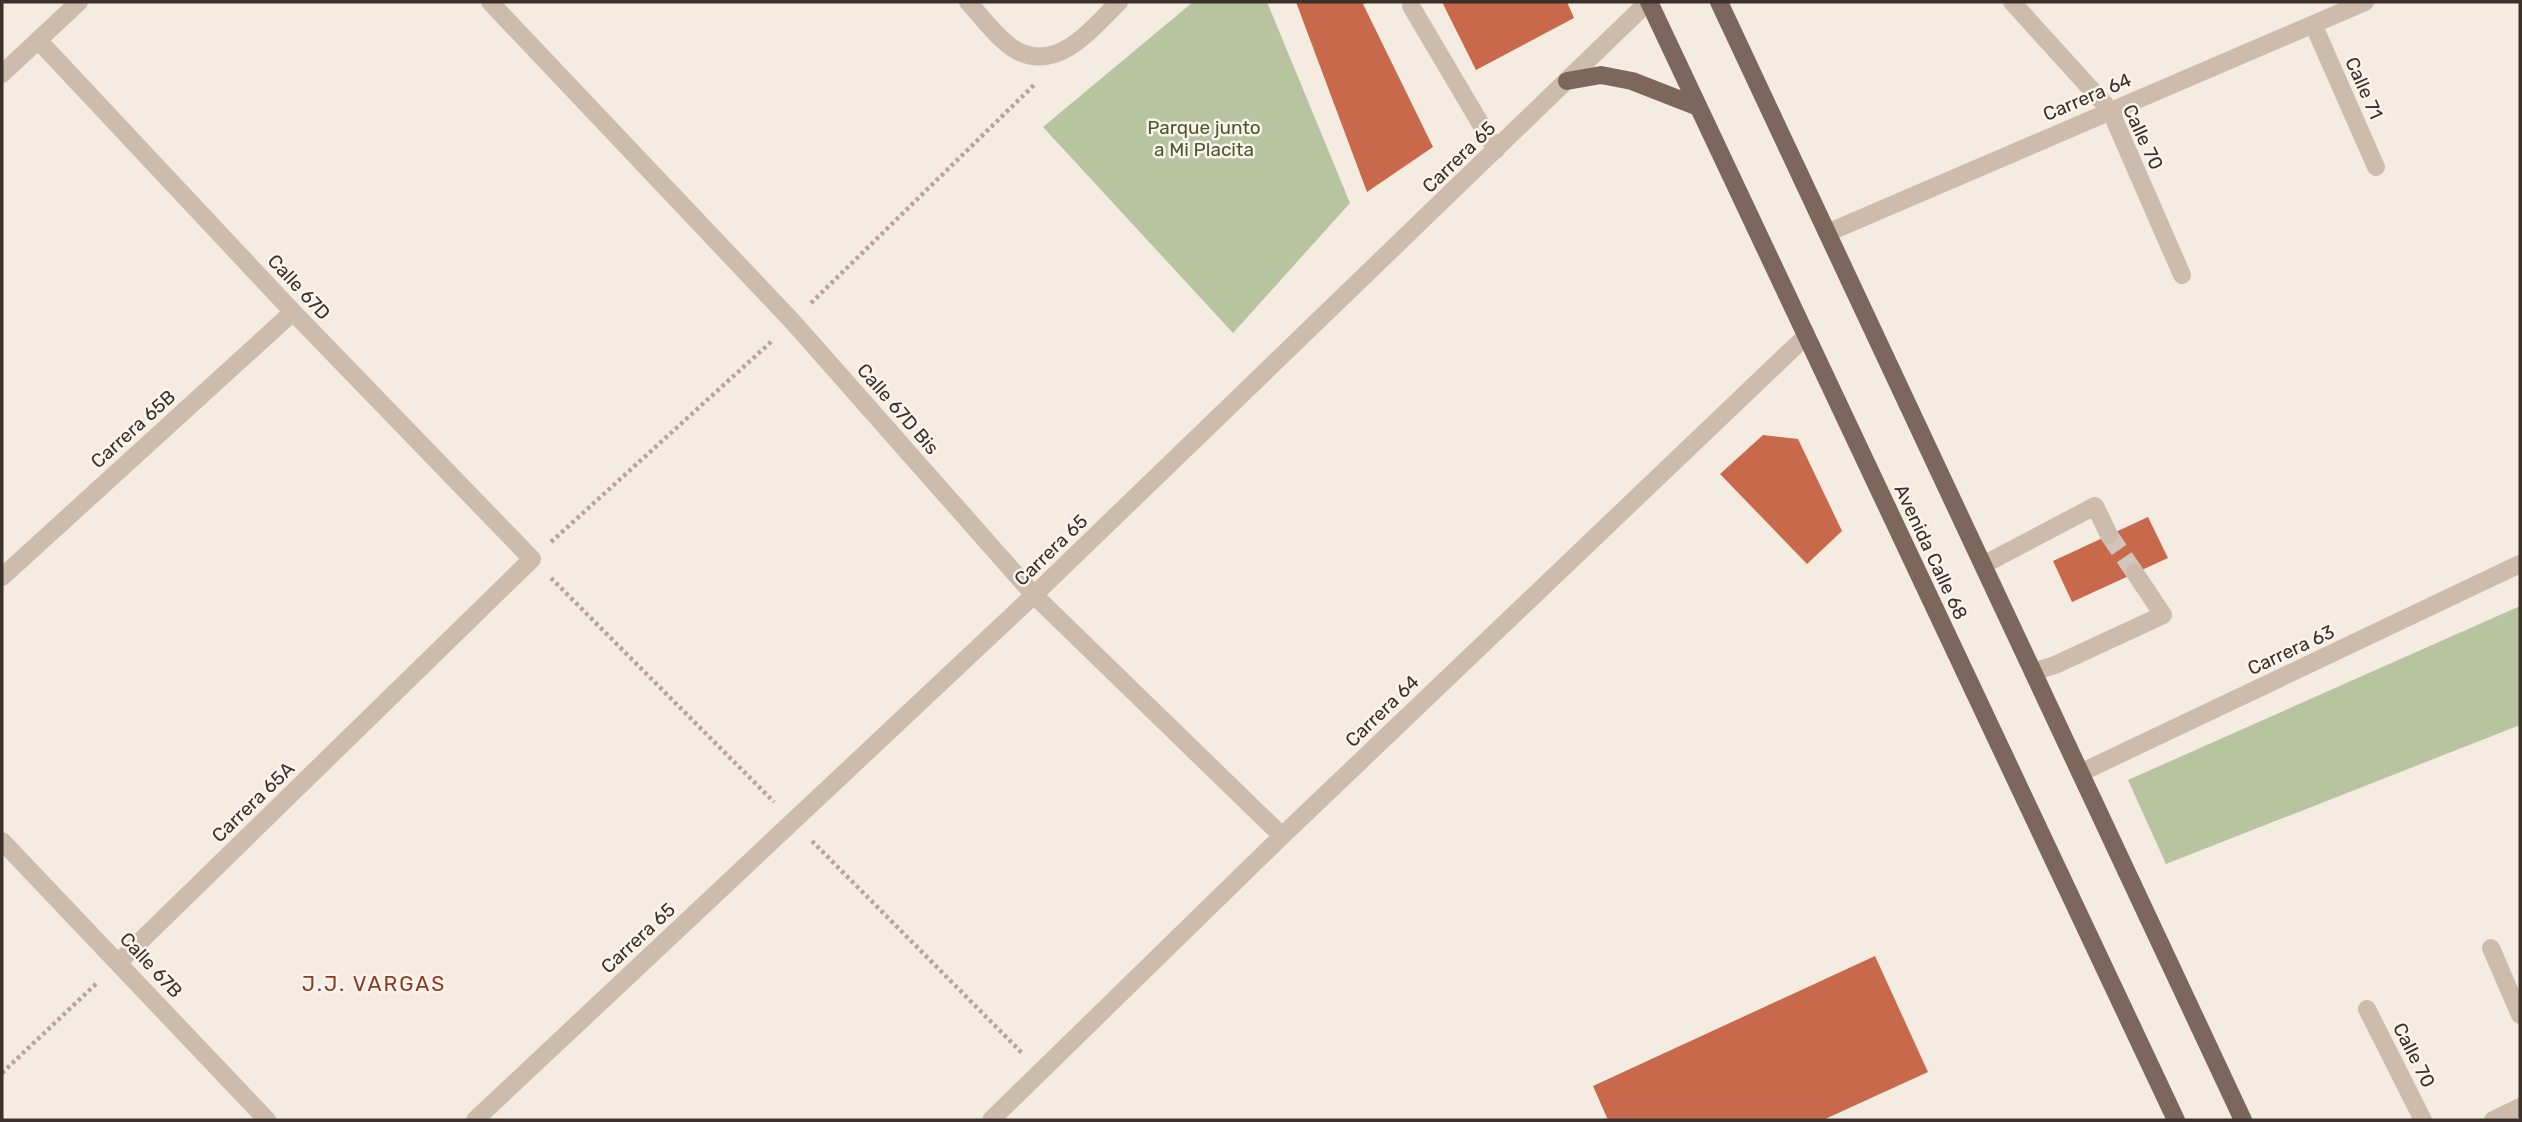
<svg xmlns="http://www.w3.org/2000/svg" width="2522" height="1122" viewBox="0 0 2522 1122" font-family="Rubik,sans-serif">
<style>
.green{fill:#b8c4a0}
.building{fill:#c8694b}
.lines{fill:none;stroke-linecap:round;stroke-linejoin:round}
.minor-tunnel{stroke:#cfc6bd;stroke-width:18;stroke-dasharray:18 9;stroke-linecap:butt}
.path{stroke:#b9a596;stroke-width:4.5;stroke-dasharray:3.5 3.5;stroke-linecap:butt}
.minor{stroke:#cdbbac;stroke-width:18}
.major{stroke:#7d675c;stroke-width:18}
.labels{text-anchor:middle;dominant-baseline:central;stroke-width:5;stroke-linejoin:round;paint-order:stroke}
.street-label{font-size:19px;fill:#3b302b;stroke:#fbf5ee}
.park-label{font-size:19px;fill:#4a5a2e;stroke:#fbf5ee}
.neighbourhood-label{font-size:21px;letter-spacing:2px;fill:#8c3b22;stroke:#fbf5ee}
</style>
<rect width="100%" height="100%" fill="#f4ebe1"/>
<path class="green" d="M 1193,2 L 1267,2 L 1350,203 L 1233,333 L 1043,127 Z
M 2520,606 L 2520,725 L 2166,864 L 2128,780 Z"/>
<path class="building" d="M 1296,2 L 1369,2 L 1363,4 L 1433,147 L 1367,192 Z
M 1442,2 L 1567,2 L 1574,18 L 1476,70 Z
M 1763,435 L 1798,439 L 1842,531 L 1807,564 L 1720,474 Z
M 2148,517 L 2168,558 L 2072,602 L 2053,561 Z
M 1875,956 L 1928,1072 L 1823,1120 L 1608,1120 L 1593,1086 Z"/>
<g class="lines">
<path class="minor-tunnel" d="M 2109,535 L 2135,573"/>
<path class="path" d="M 811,303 L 1035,84
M 551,542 L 772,341
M 551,578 L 774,802
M 812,841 L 1023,1054
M 2,1073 L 98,982"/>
<path class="minor" d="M 490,2 L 793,322 L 1034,595 L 1282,836
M 968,2 C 982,17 997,38 1014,49 C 1057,75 1092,28 1119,2
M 2012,2 L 2110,110 L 2182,275
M 1411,6 L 1496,150
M 2314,26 L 2376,167
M 38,40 L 293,312 L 532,559 L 119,962
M 2,74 L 79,2
M 1827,233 L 2365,2
M 1983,565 L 2095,506 L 2109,535
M 2,577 L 293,312
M 2033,672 L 2055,665 L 2163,615 L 2135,573
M 2080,773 L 2520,564
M 2,841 L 267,1120
M 2491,948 L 2520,1015
M 2367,1009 L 2423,1120
M 475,1120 L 1034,595 L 1648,2
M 991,1120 L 1282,836 L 1806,336
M 2493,1120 L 2520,1107"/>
<path class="major" d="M 1649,2 L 2176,1120
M 1719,2 L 2243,1120
M 1567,81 L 1601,75 L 1632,81 L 1696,106"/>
</g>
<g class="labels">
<g class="street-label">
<text transform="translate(2364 88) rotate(66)">Calle 71</text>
<text transform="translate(2087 97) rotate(-23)">Carrera 64</text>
<text transform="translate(2143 137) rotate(65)">Calle 70</text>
<text transform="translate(1459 157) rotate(-44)">Carrera 65</text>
<text transform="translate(299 287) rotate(47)">Calle 67D</text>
<text transform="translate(898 409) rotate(49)">Calle 67D Bis</text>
<text transform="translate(133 429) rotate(-42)">Carrera 65B</text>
<text transform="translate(1051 550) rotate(-44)">Carrera 65</text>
<text transform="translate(1931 552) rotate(65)">Avenida Calle 68</text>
<text transform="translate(2291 650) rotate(-25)">Carrera 63</text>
<text transform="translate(1382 711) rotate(-44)">Carrera 64</text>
<text transform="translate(253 802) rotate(-44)">Carrera 65A</text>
<text transform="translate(638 938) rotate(-43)">Carrera 65</text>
<text transform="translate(151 965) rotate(47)">Calle 67B</text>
<text transform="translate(2414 1055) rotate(63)">Calle 70</text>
</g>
<g class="park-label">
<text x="1204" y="127">Parque junto<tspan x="1204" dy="22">a Mi Placita</tspan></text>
</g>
<g class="neighbourhood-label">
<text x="374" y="983">J.J. VARGAS</text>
</g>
</g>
<rect width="2522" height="1122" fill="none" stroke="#3b302b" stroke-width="7"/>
</svg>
